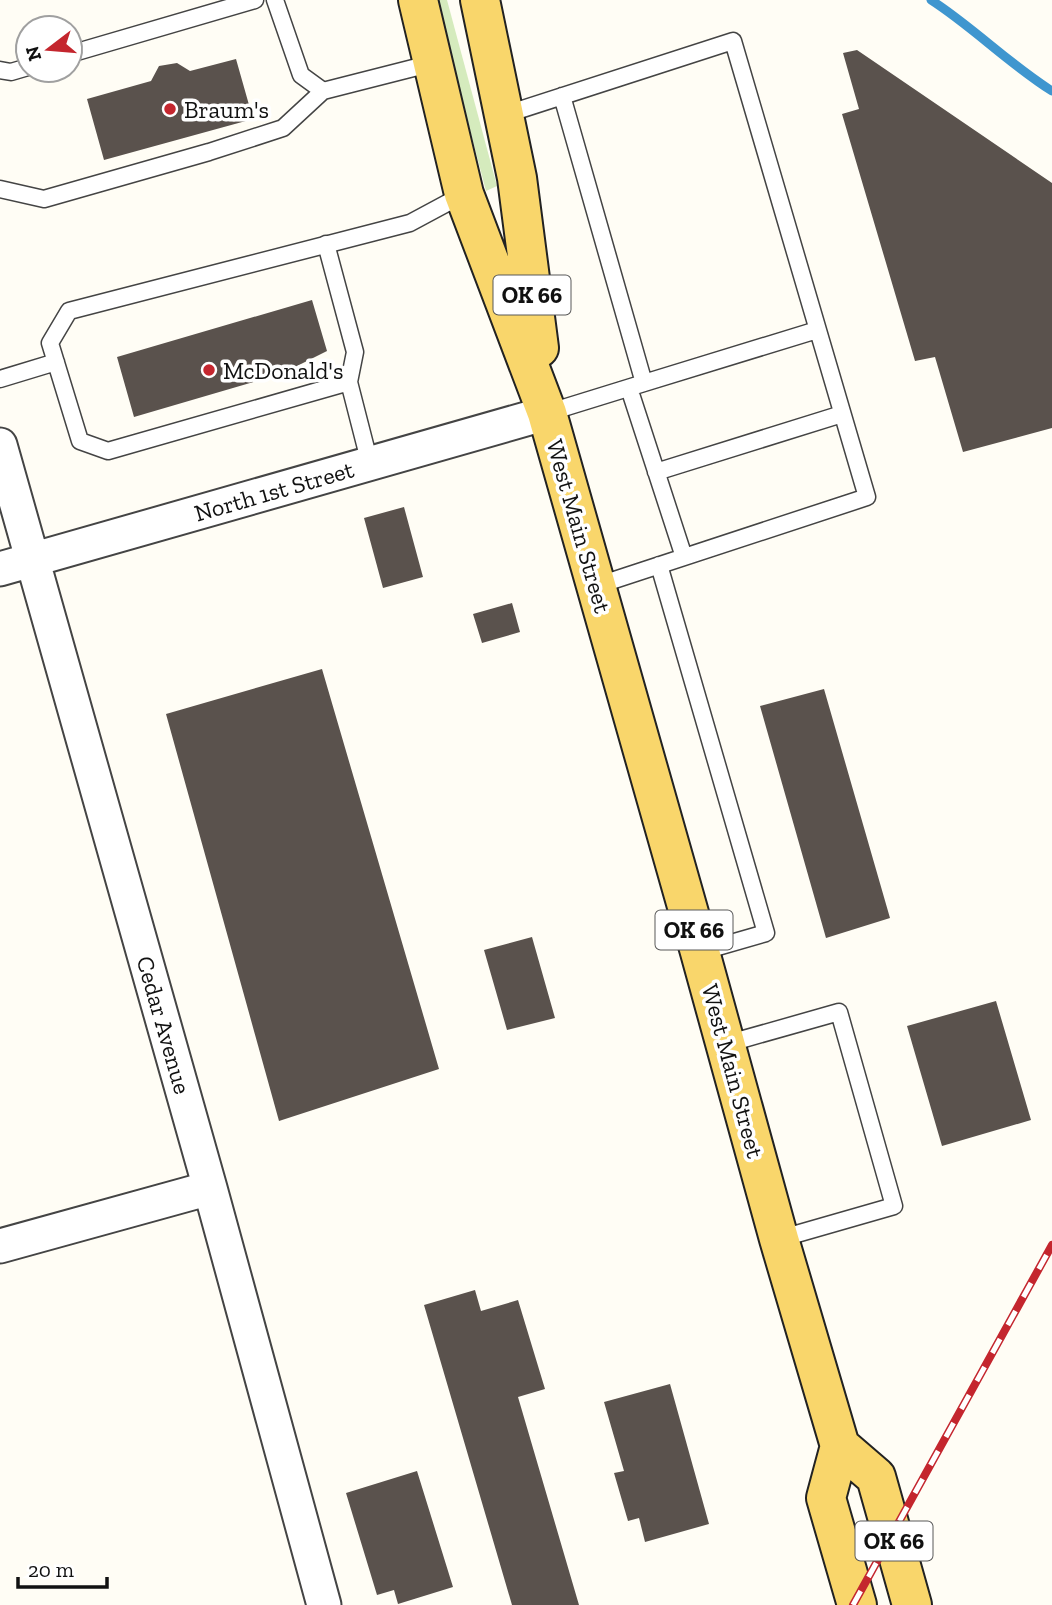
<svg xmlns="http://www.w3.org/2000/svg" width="1052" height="1605" viewBox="0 0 1052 1605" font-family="'Zilla Slab',serif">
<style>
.green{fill:#d5ebbd}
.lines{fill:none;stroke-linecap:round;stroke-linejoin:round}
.stream{stroke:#3f96cf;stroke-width:9}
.building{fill:#5a524d}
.lane-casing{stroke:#444;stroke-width:19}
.street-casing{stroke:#444;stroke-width:37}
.primary-casing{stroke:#222;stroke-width:42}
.lane{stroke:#fff;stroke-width:16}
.street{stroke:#fff;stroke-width:33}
.primary{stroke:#f9d66b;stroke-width:38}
.rail-casing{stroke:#c4262e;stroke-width:8}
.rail{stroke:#fff;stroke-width:5;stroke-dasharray:16;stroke-linecap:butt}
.poi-dot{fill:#c4262e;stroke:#fff;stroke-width:2.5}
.labels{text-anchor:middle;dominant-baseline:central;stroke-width:7;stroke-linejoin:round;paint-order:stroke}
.shield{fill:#fff;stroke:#585858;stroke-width:2}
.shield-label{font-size:23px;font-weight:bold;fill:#111}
.poi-label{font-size:24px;fill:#111;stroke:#fff;text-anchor:start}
.street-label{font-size:24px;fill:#111;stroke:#fff}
</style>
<rect width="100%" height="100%" fill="#fffdf5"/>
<path class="green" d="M 436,0 L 447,0 L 497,186 L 486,191 Z"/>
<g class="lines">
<path class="stream" d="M 931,0 C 973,27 1009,64 1052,91"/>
</g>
<path class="building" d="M 857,50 L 1052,183 L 1052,428 L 963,452 L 935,357 L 915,361 L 842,114 L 859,109 L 843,53 Z
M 236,59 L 253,119 L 104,160 L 87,99 L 151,81 L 159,66 L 177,63 L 190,71 Z
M 312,300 L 327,351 L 281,374 L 134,417 L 117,357 Z
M 404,507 L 423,577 L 383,588 L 364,518 Z
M 512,603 L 520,632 L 482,643 L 473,614 Z
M 322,669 L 439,1069 L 279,1121 L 166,714 Z
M 824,689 L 890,918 L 826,938 L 760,706 Z
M 532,937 L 555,1018 L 507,1030 L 484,950 Z
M 996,1001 L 1031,1120 L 942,1146 L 907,1026 Z
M 475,1290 L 481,1311 L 518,1300 L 545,1389 L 518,1397 L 579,1605 L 512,1605 L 424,1305 Z
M 670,1384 L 709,1524 L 645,1542 L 639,1518 L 628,1521 L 614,1473 L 624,1471 L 604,1402 Z
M 417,1471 L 453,1587 L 398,1604 L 394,1590 L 377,1595 L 346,1493 Z"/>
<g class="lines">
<g class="lane-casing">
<path id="lane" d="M 275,0 L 301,75 L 323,91 L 433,63
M 70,54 L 255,0
M 0,70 L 11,72 L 28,67
M 504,115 L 733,41 L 867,497 L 596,586
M 0,189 L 44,199 L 209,152 L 283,128 L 323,91
M 326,244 L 355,352 L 349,382 L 108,451 L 80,441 L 50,343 L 69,311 L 410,223 L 464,194
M 0,379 L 56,362
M 349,382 L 370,464
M 644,383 L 817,330
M 629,388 L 684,557
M 547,413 L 644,383 L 562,96
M 656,472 L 842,414
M 659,565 L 766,933 L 700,952
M 726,1044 L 839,1012 L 894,1206 L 779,1239"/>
</g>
<g class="street-casing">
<path id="street" d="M 0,445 L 210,1188 L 324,1605
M 0,569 L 547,413
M 0,1246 L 210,1188"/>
</g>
<g class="primary-casing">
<path id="primary" d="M 418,0 L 464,194 L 547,413 L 700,952 L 779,1239 L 840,1446 L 826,1498 L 857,1605
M 480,0 L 517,178 L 539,348
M 840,1446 L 876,1477 L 912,1605"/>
</g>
<use href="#lane" class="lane"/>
<use href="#street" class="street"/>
<use href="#primary" class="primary"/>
<g class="rail-casing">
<path id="rail" d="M 853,1605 L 1052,1245"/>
</g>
<use href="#rail" class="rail"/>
</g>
<g class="poi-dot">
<circle cx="170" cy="109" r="7"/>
<circle cx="209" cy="370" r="7"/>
</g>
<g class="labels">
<g class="shield">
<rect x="493.5" y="275.5" width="77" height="39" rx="5"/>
<rect x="655.5" y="910.5" width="77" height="39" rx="5"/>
<rect x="855.5" y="1521.5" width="77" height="39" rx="5"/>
</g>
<g class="shield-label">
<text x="532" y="295">OK 66</text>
<text x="694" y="930">OK 66</text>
<text x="894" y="1541">OK 66</text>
</g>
<g class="poi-label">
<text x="184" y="109">Braum's</text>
<text x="223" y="370">McDonald's</text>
</g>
<g class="street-label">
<text transform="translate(274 491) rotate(-16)">North 1st Street</text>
<text transform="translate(579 526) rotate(74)">West Main Street</text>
<text transform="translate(164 1025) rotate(74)">Cedar Avenue</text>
<text transform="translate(733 1071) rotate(75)">West Main Street</text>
</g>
</g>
<g transform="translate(49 49) rotate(254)"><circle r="33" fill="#ffffff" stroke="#a0a0a0" stroke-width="2"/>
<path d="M0-5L12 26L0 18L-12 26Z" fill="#c4262e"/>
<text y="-10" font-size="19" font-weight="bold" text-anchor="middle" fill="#111111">N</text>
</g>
<path d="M18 1577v10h89v-10" fill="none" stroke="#111111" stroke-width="3.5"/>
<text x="28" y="1577" font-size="21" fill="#111111" stroke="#ffffff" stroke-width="5" paint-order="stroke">20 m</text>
</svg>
